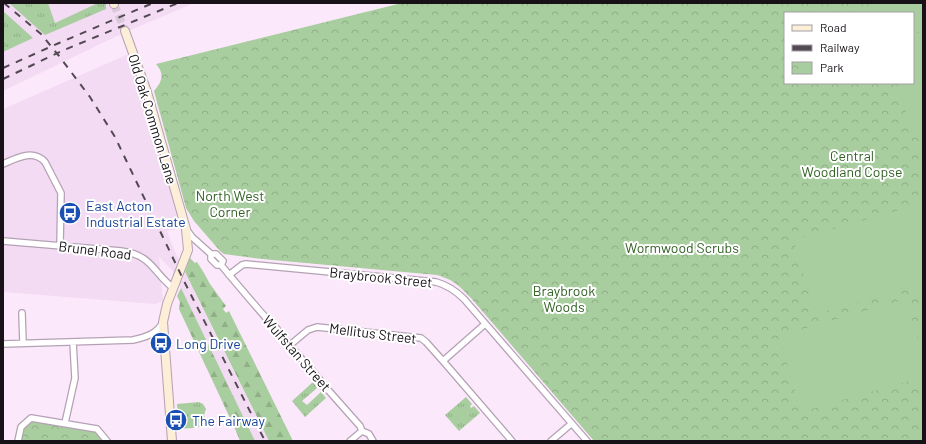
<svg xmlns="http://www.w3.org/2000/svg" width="926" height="444" viewBox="0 0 926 444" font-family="Barlow,sans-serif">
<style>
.built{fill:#f3dbf3}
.grass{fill:url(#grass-tufts)}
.forest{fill:url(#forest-firs)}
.park{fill:url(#park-crowns);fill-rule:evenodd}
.garden{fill:#a8cd9e}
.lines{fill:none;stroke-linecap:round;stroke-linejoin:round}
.secondary-tunnel{stroke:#d9c8d9;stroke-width:8;stroke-dasharray:8 4;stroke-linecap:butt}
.street-casing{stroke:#b4a2b4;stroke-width:8}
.secondary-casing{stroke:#b4a2b4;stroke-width:10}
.street{stroke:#fff;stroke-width:5.5}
.secondary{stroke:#fceed7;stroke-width:8}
.rail{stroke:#524952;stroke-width:2;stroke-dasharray:7 7;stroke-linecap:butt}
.labels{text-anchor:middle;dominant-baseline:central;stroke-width:4;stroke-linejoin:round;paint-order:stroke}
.street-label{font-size:14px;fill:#181218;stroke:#fff}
.park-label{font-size:14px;fill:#326224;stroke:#fff}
.transit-label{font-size:14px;fill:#164399;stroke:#fff;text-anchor:start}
</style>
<defs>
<pattern id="grass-tufts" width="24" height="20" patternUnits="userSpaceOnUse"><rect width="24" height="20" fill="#a8cd9e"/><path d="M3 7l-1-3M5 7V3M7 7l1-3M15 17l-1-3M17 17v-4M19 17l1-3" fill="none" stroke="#90af87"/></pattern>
<pattern id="forest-firs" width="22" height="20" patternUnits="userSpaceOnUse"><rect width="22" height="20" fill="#a8cd9e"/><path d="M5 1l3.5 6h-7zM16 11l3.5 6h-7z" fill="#90af87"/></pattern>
<pattern id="park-crowns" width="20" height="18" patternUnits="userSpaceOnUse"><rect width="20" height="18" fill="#a8cd9e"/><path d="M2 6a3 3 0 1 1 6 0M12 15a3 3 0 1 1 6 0" fill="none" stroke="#90af87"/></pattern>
</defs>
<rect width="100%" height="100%" fill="#fbe8fb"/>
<path class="built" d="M 3,3 L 194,3 L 117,36 L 3,91 Z
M 131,53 L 153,113 L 182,228 L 167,231 L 175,252 L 206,316 L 269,441 L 255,441 L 172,270 L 159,257 L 163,301 L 155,304 L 3,292 L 3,109 Z"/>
<path class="grass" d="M 9,3 L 48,3 L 55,23 L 98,3 L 106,3 L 106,9 L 45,35 Z
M 3,11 L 33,38 L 3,52 Z
M 313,382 L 317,388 L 302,401 L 307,405 L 321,392 L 326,398 L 305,417 L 292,401 Z
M 466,397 L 472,404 L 470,406 L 471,408 L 474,406 L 480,413 L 459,431 L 445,415 Z
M 199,402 L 203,404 L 206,409 L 204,415 C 205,417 206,419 206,421 C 207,429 185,428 179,429 L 177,404 Z"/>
<path class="forest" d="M 190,258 L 195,263 L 197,262 L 204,273 L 210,284 L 226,306 L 223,309 L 226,313 L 229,311 L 293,441 L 269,441 L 185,272 Z
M 181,288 L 255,441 L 240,441 L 236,431 L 179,309 L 180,302 L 177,296 Z"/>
<path class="park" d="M 402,3 L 923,3 L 923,441 L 594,441 L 471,298 C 458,285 456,281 437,275 L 262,259 L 224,254 L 220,251 L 194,221 L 186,208 L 154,91 C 162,82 165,74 156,64 ZM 785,13 L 913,13 L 913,83 L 785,83 Z
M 32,418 L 95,430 L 100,434 L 102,441 L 20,441 L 23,426 Z"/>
<path class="garden" d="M 872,3 L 923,3 L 923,30 L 913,34 L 913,13 L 875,13 Z
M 923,37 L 923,135 L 914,138 L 897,83 L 913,83 L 913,40 Z
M 921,204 L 923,211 L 923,284 L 815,314 L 794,240 Z
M 906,299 L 923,356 L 923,377 L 801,412 L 779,336 Z"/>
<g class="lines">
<path class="secondary-tunnel" d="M 114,4 L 125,31"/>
<g class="street-casing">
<path id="street" d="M 3,164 C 17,158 33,149 45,162 L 61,193 L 60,245
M 186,229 L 192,237 L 211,254 L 216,254 L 223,261 L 221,265 C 236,283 251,301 267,319 C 271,324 277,326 279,333 L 320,380 L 323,387 L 329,391 L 360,426 L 362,431 L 369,434 L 373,441
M 3,241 L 121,251 C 152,255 152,271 173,288
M 211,254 L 211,259 L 217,265 L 221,265
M 229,275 L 242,265 L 246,264 L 436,282 C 447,285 456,291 464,299 L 587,441
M 22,313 L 23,343
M 3,344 L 133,340 C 146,337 157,334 163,322
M 290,345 L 308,330 L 317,327 L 421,338 L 426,342 L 443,361 L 512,441
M 443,361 L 485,324
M 65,423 L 75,378 L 73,342
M 18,441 L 21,427 L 31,418 L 97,429 L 107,441
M 350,441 L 362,431
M 551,441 L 571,424"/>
</g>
<g class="secondary-casing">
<path id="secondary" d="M 114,3 L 114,4
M 125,31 L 147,92 L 186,229 L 188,250 L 167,304 L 163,322 L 172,441"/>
</g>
<use href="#street" class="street"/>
<use href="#secondary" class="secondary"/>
<path class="rail" d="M 4,3 L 41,34 L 59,56 L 90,97 L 115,137 L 183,279 L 265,441
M 3,68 L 59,43 L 153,3
M 3,79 L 64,50 L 178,3"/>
</g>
<defs>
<g id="bus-disc" transform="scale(1.15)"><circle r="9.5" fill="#1a4fb4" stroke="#fff"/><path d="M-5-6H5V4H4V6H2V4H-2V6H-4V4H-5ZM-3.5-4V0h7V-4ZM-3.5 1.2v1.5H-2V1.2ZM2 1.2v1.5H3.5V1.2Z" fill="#fff"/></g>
</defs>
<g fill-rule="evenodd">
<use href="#bus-disc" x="70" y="213"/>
<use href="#bus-disc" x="161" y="343"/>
<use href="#bus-disc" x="176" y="420"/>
</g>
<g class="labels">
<g class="street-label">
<text transform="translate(153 119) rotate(73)">Old Oak Common Lane</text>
<text transform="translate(95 250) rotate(7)">Brunel Road</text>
<text transform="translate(381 277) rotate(6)">Braybrook Street</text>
<text transform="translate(373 333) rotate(7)">Mellitus Street</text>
<text transform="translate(297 353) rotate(49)">Wulfstan Street</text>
</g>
<g class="park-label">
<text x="852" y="155">Central<tspan x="852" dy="16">Woodland Copse</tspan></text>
<text x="230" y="195">North West<tspan x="230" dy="16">Corner</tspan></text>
<text x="682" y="247">Wormwood Scrubs</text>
<text x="564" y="290">Braybrook<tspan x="564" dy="16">Woods</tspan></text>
</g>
<g class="transit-label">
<text x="86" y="205">East Acton<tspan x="86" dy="16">Industrial Estate</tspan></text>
<text x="176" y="343">Long Drive</text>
<text x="192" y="420">The Fairway</text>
</g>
</g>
<rect width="926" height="444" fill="none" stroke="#181218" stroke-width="8"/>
<rect x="784" y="12" width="130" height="72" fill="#ffffff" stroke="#a3a0a3"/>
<rect x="792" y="25" width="20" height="6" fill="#fceed7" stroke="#a3a0a3"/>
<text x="820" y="32" font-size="12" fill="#181218">Road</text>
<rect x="792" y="45" width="20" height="6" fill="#524952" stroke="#a3a0a3"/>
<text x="820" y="52" font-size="12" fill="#181218">Railway</text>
<rect x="792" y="62" width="20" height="12" fill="url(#park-crowns)" stroke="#a3a0a3"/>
<text x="820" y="72" font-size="12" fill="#181218">Park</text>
</svg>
